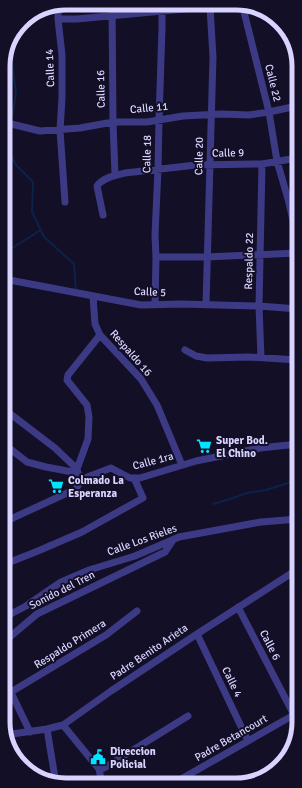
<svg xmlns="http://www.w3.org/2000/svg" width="302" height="788" viewBox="0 0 302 788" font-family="Signika,sans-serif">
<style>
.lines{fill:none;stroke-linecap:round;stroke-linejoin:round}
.stream{stroke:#0c2248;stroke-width:2}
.street{stroke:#3d3a85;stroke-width:7}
.labels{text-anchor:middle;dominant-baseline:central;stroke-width:4;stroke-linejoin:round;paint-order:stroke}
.street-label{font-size:11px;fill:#d9d4ff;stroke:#130f26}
.poi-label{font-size:11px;font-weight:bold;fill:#d9d4ff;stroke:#130f26;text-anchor:start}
.rim{fill:none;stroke:#d9d4ff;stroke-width:5}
</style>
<rect width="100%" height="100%" fill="#130f26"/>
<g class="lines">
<path class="stream" d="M 10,48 L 16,93 L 12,118
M 10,125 L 6,144 L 16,165 L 33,182 L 32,212 L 44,237 L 74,264 L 76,291
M 4,247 L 9,250 L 41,230
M 213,504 L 230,499 L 247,493 L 266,490 L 288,483 L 298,477"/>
<path class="street" d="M 112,3 L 113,122 L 115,175
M 242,4 L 269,112 L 277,161 L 288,199 L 297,237
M 58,6 L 58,19 L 62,55 L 62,98 L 60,130 L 65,202
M 58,19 L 77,19 L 238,4
M 3,106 L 5,59
M 3,122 L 40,131 L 80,128 L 113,122 L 147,122 L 183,116 L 221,114 L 249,115 L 269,112 L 297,106
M 103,215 L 97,186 C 102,178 116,175 125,173 L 196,165 L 262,164 L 297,158
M 156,257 L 207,257 L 297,253
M 4,279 L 141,305 L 181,304 L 259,306 L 298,309
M 93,296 L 95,324 L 100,335 L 141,379 L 157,405 L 182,465
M 155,305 L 156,257 L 155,235 L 158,169 L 159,120 L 162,27 L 162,4
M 206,305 L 213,57 L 210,7
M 185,350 L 196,356 L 207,358 L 248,357 L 298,360
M 261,358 L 259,306 L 262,164
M 4,409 L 55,448 L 77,469
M 4,444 L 27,462 L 46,467 L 78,473
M 82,479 L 78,473 L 77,469 L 88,439 L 89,417 L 87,405 L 67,380 L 68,375 L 100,335
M 4,522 L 76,489 L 82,479 L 111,468 L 130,478 L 140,478 L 196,461 L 260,448 L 298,444
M 5,564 L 38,551 L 82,532 L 143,498 L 134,478
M 238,607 L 294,715
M 5,617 L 26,606 L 61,582 L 89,570 L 135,556 L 179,537 L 261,522 L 298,519
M 197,634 L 248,741
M 5,641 L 37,614 L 165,552 L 173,540
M 5,680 L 30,732
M 11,692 L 106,635 L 137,611
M 63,725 L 99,769 L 104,768 L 188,716
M 47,729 L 56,784
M 5,735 L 47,729 L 63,725 L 111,691 L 197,634 L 298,569
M 99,769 L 102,784
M 174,783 L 299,712"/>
</g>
<defs>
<g id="supermarket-bare" transform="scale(1.2)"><path d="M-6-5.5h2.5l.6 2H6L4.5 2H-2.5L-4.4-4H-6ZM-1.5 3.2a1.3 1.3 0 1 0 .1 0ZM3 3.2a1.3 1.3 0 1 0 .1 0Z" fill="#00e5ff" stroke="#130f26" stroke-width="2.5" paint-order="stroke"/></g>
<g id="civic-bare" transform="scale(1.2)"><path d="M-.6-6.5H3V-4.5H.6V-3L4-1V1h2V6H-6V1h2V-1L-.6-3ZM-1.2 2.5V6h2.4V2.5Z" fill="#00e5ff" stroke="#130f26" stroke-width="2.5" paint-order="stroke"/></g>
</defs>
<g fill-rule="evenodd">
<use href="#supermarket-bare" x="204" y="446"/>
<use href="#supermarket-bare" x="56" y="486"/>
<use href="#civic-bare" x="98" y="757"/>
</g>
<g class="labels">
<g class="street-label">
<text transform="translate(50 68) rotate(-92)">Calle 14</text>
<text transform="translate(273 83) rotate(76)">Calle 22</text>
<text transform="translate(101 89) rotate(-91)">Calle 16</text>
<text transform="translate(149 108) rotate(-5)">Calle 11</text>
<text transform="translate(228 153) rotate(-1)">Calle 9</text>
<text transform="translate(147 154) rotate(-89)">Calle 18</text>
<text transform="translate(199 156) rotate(-89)">Calle 20</text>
<text transform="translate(249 261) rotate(-89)">Respaldo 22</text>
<text transform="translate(150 292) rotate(3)">Calle 5</text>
<text transform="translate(131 353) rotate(49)">Respaldo 16</text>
<text transform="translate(153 461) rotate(-15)">Calle 1ra</text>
<text transform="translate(142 540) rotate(-20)">Calle Los Rieles</text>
<text transform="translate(62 590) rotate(-27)">Sonido del Tren</text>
<text transform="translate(70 644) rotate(-32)">Respaldo Primera</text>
<text transform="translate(270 645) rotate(63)">Calle 6</text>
<text transform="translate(149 652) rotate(-34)">Padre Benito Arieta</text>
<text transform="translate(232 682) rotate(64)">Calle 4</text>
<text transform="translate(231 738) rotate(-30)">Padre Betancourt</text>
</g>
<g class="poi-label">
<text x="216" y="440">Super Bod.<tspan x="216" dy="13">El Chino</tspan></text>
<text x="68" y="480">Colmado La<tspan x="68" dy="13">Esperanza</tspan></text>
<text x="110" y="751">Direccion<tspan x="110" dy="13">Policial</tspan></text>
</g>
</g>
<path d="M0 0H302V788H0ZM66 10H236A56 56 0 0 1 292 66V722A56 56 0 0 1 236 778H66A56 56 0 0 1 10 722V66A56 56 0 0 1 66 10Z" fill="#130f26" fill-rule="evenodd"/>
<path class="rim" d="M66 10H236A56 56 0 0 1 292 66V722A56 56 0 0 1 236 778H66A56 56 0 0 1 10 722V66A56 56 0 0 1 66 10Z"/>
</svg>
